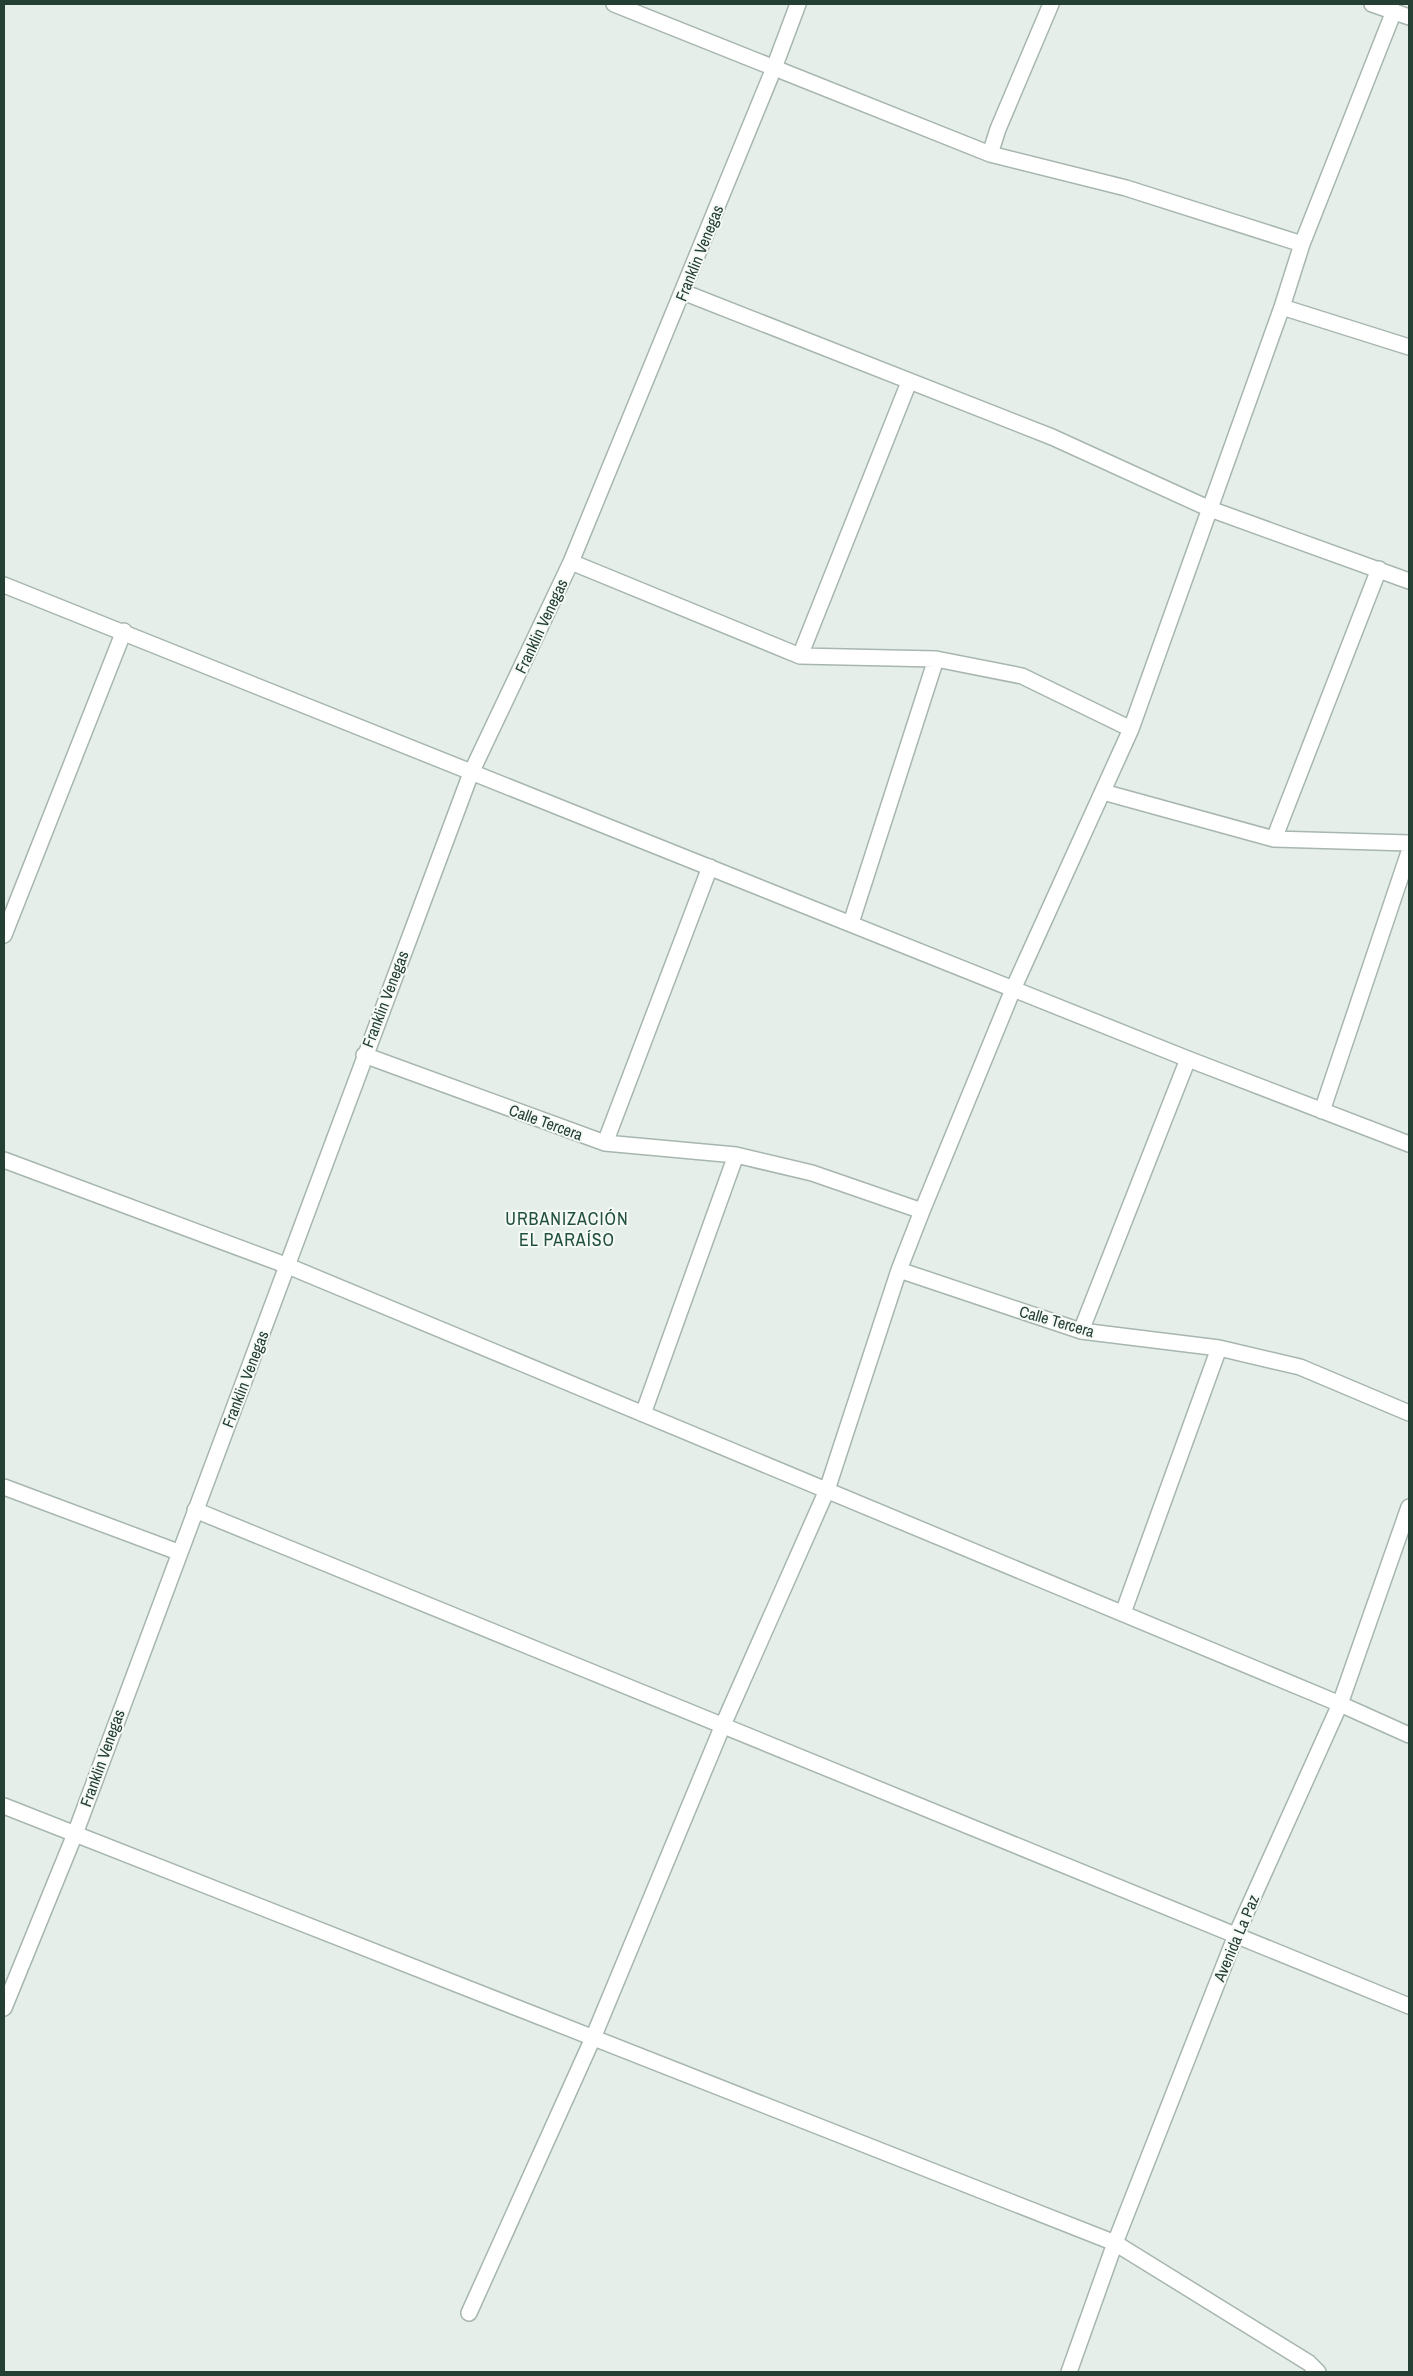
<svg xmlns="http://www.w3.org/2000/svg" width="1413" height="2376" viewBox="0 0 1413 2376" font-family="'Archivo Narrow',sans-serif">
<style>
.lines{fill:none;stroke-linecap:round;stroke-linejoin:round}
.street-casing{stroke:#a7b6ae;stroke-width:18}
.street{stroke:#fff;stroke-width:15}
.labels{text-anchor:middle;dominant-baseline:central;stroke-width:4;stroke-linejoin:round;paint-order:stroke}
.street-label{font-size:16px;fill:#243f34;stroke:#f6faf7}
.neighbourhood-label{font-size:18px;letter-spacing:1px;fill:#21513e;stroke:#f6faf7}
</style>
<rect width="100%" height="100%" fill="#e5eee8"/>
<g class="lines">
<g class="street-casing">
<path id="street" d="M 614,4 L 990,154 L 1126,188 L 1302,244
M 1372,4 L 1409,17
M 990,154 L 998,129 L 1051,4
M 683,292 L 1052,437 L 1210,509 L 1409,581
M 1282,307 L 1409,347
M 571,562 L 800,656 L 936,659
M 4,585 L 1188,1059 L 1409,1144
M 800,656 L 909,382
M 1103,792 L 1274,839 L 1409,843
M 1274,839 L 1379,569
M 851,923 L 936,659 L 1022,676 L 1131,729
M 4,935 L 124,631
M 364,1055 L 605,1143 L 736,1155
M 1322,1111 L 1409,852
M 605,1143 L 710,867
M 4,1160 L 288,1266 L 1340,1704 L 1409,1735
M 899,1270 L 1081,1331 L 1219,1348
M 1081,1331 L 1188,1059
M 643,1414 L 736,1155 L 812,1173 L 922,1211
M 4,1487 L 178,1552
M 195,1510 L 1409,2006
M 1123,1613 L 1219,1348 L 1300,1367 L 1409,1413
M 4,1806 L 1115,2243 L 1309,2363 L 1318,2372
M 4,2008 L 75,1834 L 471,773 L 571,562 L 774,68 L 798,4
M 469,2313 L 593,2038 L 723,1725 L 827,1490 L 899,1270 L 922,1211 L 1014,987 L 1131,729 L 1282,307 L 1302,244 L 1394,11
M 1069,2372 L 1115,2243 L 1236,1935 L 1340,1704 L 1409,1507"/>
</g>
<use href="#street" class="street"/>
</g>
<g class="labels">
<g class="street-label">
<text transform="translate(699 253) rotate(-68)">Franklin Venegas</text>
<text transform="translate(541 626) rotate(-65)">Franklin Venegas</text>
<text transform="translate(385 999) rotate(-69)">Franklin Venegas</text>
<text transform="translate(546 1122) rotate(20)">Calle Tercera</text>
<text transform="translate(1057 1321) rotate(16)">Calle Tercera</text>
<text transform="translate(245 1379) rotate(-69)">Franklin Venegas</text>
<text transform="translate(102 1758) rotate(-70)">Franklin Venegas</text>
<text transform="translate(1236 1938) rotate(-67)">Avenida La Paz</text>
</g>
<g class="neighbourhood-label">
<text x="567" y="1218">URBANIZACIÓN<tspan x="567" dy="21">EL PARAÍSO</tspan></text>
</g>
</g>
<rect width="1413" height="2376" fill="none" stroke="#243f34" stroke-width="10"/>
</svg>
